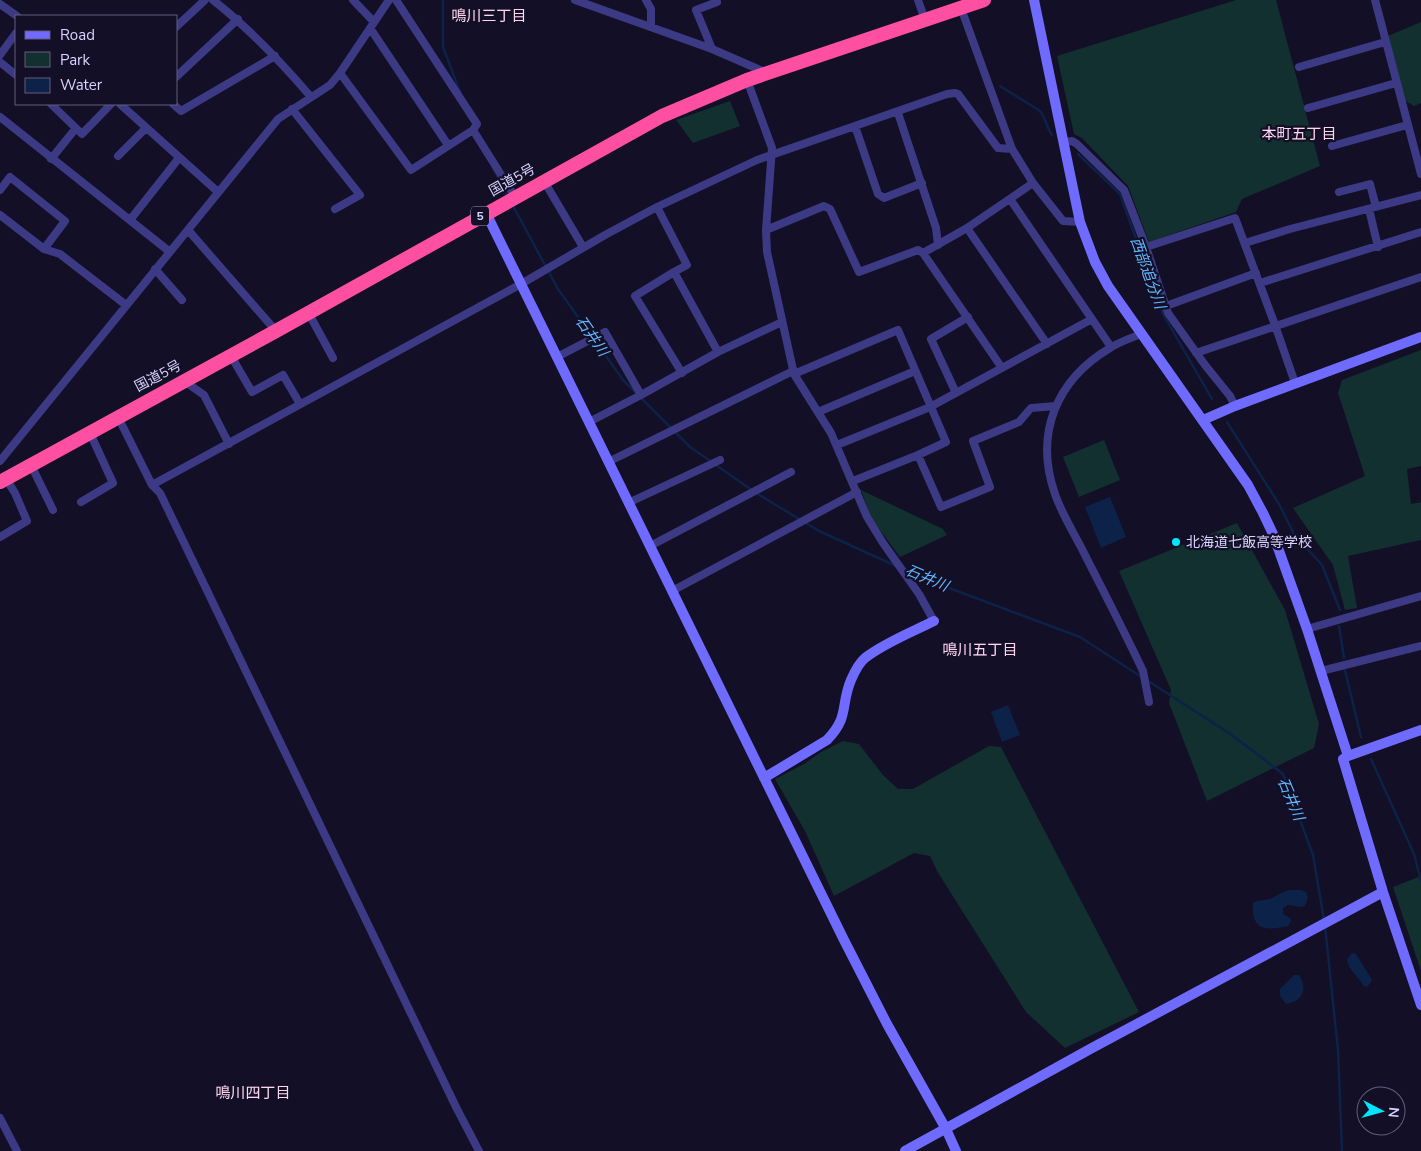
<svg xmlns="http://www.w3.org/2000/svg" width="1421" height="1151" viewBox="0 0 1421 1151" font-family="'Nunito Sans','Noto Sans JP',sans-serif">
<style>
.green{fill:#12302f}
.water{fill:#0c2248}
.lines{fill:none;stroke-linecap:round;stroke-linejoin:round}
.stream{stroke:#0c2248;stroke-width:2.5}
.street{stroke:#3d3a85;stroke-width:8}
.secondary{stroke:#6f6bff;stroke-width:10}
.highway{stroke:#ff4fa3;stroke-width:14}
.poi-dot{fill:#00e5ff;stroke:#130f26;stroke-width:2}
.labels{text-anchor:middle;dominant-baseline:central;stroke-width:4.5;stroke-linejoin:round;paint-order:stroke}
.shield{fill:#130f26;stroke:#9e99be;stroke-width:1}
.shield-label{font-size:12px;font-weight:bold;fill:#d9d4ff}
.street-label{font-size:14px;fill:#d9d4ff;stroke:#130f26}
.poi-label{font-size:14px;fill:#d9d4ff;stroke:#130f26;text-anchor:start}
.neighbourhood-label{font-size:15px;fill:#ffd6f0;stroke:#130f26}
.water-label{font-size:15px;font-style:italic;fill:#62b6ff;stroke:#130f26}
</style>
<rect width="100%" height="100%" fill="#130f26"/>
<path class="green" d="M 1236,0 L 1276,0 L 1320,166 L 1242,199 L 1236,212 L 1149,242 L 1128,186 L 1082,138 L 1074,134 L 1057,56 Z
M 1421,22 L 1421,103 L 1414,106 L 1404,100 L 1388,36 Z
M 730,101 L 740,126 L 693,143 L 676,120 Z
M 1421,350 L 1421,466 L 1407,469 L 1411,504 L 1421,502 L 1421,540 L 1348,556 L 1357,608 L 1345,610 L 1333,565 L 1293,508 L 1365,476 L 1338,393 L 1342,380 Z
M 1104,440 L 1120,480 L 1079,497 L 1063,457 Z
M 861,490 L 943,529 L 947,535 L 900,557 L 871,518 Z
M 1237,523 L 1285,610 L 1319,724 L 1314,748 L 1207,801 L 1169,703 L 1171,690 L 1119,571 Z
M 843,741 L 859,744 L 883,775 L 898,789 L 913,789 L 989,746 L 1001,747 L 1139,1012 L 1065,1048 L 1026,1012 L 937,871 L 930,856 L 914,853 L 834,896 L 806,833 L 775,779 L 804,764 L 821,752 Z
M 1421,876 L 1421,971 L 1393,887 Z"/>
<path class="water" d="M 1110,497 L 1126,537 L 1101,548 L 1085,507 Z
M 1008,705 L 1020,735 L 1002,742 L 991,712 Z
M 1290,890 L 1301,890 L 1306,892 L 1308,898 L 1305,906 L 1300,907 L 1288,905 L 1283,908 L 1283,914 L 1290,918 L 1291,921 L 1288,926 C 1266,931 1251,931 1253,903 C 1259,899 1264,901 1270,899 C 1276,896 1282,892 1290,890 Z
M 1352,953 L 1356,954 L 1371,978 L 1372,981 L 1367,987 L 1364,986 L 1349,967 L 1347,959 Z
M 1294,975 L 1299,975 C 1308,989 1303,1001 1286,1004 L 1280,996 L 1280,989 Z"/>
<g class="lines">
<path class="stream" d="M 443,0 L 443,47 L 460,92
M 1000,86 L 1040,111 C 1046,118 1046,127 1052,135
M 1078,154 L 1120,194 L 1163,314 L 1212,399
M 492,166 L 508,197
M 512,204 L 558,289 L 623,380 L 636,393
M 640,397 L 671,428
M 1227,422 L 1279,504 L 1294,534 L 1322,565 L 1340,610
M 675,432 L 690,447 L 712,462
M 716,465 L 756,493 L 819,531 L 896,566
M 906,570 L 933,582 L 1080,637 L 1143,678
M 1339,626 L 1344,658
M 1345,670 L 1361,737
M 1148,681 L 1232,735 L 1283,774 L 1313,855 L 1324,920
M 1371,759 L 1414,854 L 1421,881
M 1325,926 L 1338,1050 L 1342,1151"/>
<path class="street" d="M 213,0 C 250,29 281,62 311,97
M 353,0 L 374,22
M 396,0 L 477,124 L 473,130 L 515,197
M 575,0 L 712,49 L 767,73
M 646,0 L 651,9 L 651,27
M 918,0 L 925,20
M 1375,0 L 1421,174
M 0,4 L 17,16
M 961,8 L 1012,149 L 1033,183 L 1063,221 L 1080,222
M 176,27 L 205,0
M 370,28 L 448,145
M 712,49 L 696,10 L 717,2 L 716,0
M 0,55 L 16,33
M 0,62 L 16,75
M 1299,67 L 1385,42
M 340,73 L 411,170 L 473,130
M 176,77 L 238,19
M 747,80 L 772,148 L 766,230 L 767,252 L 794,374 L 831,433 L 867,517 L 883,543 L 919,594 L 934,621
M 51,104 L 82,134 L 111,104
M 120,104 L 218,192
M 173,104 L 181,111 L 275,56
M 1308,108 L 1396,83
M 292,109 L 360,195 L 335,209
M 898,113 L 936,228 L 938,245
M 0,117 L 170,252
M 855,126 L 878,194 L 884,198 L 922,183
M 1064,142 L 1072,141 L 1077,144 L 1124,190 L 1146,247
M 1332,146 L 1407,125
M 118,156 L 146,128
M 51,159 L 76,128
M 544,181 L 583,247
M 0,190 L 10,177 L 65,221 L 44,249
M 1339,192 L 1370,184 L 1376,207
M 1010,199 L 1111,347
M 657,207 L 687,265 L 674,272 L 718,352
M 1369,209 L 1378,247
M 0,215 L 44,249 L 60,254 L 126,305
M 130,220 L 179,158
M 967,228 L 1047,344
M 188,230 L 276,331
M 766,230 L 824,206 L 830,209 L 859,272 L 918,250 L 923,253 L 967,228 L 1033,183
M 1245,243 L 1290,229 L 1421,195
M 923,253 L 1002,368
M 155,269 L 182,300
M 674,272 L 635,296 L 682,373
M 1260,283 L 1421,232
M 1166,306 L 1256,273
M 308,312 L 333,358
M 1141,334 C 1131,338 1119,342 1110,348 C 1056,380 1034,434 1055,494 C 1062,515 1077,538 1087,559 C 1106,596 1125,633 1143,671 L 1149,702
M 1196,353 L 1421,277
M 231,356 L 252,392 L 283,375 L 300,404
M 557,357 L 605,332 L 641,395
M 794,374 L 898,330 L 946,442 L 918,455 L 853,481
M 184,381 L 204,395 L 229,444
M 956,393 L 931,339 L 968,317
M 1235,406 L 1230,396 L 1205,365 L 1168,313 L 1146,247 L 1235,218 L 1275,325 L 1295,383
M 818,412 L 915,371
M 118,417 L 152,485 L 160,493 L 457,1109 L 479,1151
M 589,422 L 641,395 L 718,352 L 782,322
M 837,445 L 930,407 L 1092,319
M 918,455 L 941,507 L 990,487 L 973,441 L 1019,422 L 1031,408 L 1056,406
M 0,461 L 278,119 L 330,85 L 340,73 L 389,0
M 608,462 L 793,371
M 31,465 L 53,510
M 152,485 L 521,284 L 605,235 L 657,207 L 757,160 L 947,94 L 955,93 L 958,94 L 998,148 L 1012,149
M 81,502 L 113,483 L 90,433
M 628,503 L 720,460
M 0,537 L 27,521 L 15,493 L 6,479
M 650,546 L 791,472
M 672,591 L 857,492
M 1307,629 L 1421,596
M 1321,671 L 1421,646
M 0,1118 L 17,1151"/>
<path class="secondary" d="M 1034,0 L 1080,222 L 1095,262 L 1108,286 L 1248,485 L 1263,513 L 1273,534 L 1307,629 L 1348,756 L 1343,759 L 1383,892 L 1421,1005
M 486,213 L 844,940 L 887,1024 L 946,1129 L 956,1151
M 1203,420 L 1235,406 L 1421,337
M 1348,756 L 1421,730
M 764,778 L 827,740 C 850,716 840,706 851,680 C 854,673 859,663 865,658 C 884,643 912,632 934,621
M 905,1151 L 1092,1048 L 1383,892"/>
<path class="highway" d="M 0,482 L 276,331 L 662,116 L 747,80 L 984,0"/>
</g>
<circle class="poi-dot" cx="1176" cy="542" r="5"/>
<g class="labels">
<rect class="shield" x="471" y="206.5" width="18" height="19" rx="4"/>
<g class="shield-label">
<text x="480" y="216">5</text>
</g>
<g class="street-label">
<text transform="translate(512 180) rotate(-29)">国道5号</text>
<text transform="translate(158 376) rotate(-28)">国道5号</text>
</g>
<g class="poi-label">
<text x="1186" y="542">北海道七飯高等学校</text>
</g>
<g class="neighbourhood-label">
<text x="489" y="16">鳴川三丁目</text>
<text x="1299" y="134">本町五丁目</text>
<text x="980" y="650">鳴川五丁目</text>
<text x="253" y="1093">鳴川四丁目</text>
</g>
<g class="water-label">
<text transform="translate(1148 273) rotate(70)">西部追分川</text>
<text transform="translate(592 336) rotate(55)">石井川</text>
<text transform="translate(927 578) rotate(23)">石井川</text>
<text transform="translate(1291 799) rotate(67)">石井川</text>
</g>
</g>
<rect x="15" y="15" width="162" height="90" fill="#130f26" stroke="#625e7d"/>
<rect x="25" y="31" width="25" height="8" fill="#6f6bff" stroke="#625e7d"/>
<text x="60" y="40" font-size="15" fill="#d9d4ff">Road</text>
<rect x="25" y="52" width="25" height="15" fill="#12302f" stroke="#625e7d"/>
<text x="60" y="65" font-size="15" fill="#d9d4ff">Park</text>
<rect x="25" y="78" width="25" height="15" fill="#0c2248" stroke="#625e7d"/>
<text x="60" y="90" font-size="15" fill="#d9d4ff">Water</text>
<g transform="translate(1381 1111) rotate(96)"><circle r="24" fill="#130f26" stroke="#625e7d"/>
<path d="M0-4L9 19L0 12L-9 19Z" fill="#00e5ff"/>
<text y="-8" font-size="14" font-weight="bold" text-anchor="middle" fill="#d9d4ff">N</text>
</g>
</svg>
